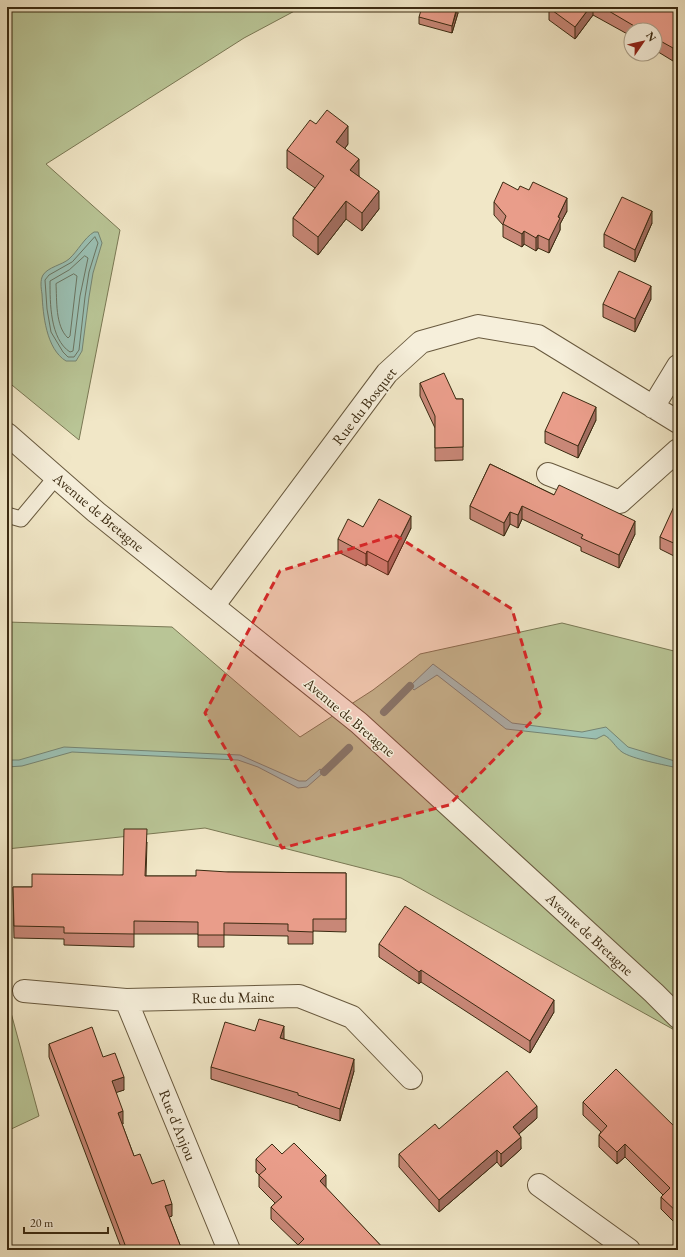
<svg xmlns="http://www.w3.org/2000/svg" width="685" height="1257" viewBox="0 0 685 1257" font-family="'EB Garamond',serif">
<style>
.green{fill:#b9c596;stroke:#7a7854}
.water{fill:#9bc0b3;stroke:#758472}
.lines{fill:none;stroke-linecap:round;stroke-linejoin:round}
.shore{stroke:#6b7562;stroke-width:1}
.stream{stroke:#758472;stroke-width:8}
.service-casing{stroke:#68593e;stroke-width:17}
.minor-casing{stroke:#68593e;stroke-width:24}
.tertiary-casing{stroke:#68593e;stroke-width:24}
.service{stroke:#f6efdb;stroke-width:15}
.minor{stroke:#f6efdb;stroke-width:22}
.tertiary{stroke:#f6efdb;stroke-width:22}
.wall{fill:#c88777;stroke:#3b2a11}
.shaded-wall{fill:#a36e61;stroke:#3b2a11}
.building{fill:#e99d8a;stroke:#3b2a11}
.marked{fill:#d62828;fill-opacity:0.2;stroke:#d62828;stroke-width:3;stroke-dasharray:8 5;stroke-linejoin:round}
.labels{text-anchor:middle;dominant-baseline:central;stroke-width:3;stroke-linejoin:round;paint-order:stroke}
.street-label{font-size:15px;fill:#3b2a11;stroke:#f6efdb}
</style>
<rect width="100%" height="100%" fill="#f1e7c7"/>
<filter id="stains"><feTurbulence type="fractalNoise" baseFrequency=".005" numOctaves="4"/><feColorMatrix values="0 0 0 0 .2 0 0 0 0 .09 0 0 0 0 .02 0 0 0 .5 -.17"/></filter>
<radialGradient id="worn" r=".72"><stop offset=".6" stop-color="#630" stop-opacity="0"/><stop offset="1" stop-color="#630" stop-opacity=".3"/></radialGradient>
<path class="green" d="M 7,7 L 302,7 L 244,38 L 46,164 L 120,230 L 79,440 L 7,381 Z
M 7,622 L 172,627 L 300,737 L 373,690 L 420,654 L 562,623 L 678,652 L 678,1032 L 401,878 L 205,828 L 7,849 Z
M 7,998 L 39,1116 L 7,1131 Z"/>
<path class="water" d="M 94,232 L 98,232 L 102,243 L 93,273 L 89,297 L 82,351 L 76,361 L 66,361 C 46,349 43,314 42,294 C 41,288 40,280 43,275 C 48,267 62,265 69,259 C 78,251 84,238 94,232 Z
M 433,664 L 512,723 L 582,732 L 606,727 L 628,747 L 678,762 L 678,768 C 665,765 632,759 622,752 C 615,747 612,739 604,735 L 596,739 L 506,729 L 437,675 L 414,690 L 410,686 Z
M 64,747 L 240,755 L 299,781 L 306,781 L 320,769 L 324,772 L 307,787 L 298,788 L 258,767 L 238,760 L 72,752 L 22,766 L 7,767 L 7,760 L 19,760 Z"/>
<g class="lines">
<path class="shore" d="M 95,237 L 98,243 L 89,272 L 85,297 L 79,350 L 74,357 L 68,357 L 63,352 L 51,332 L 47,309 L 45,280 L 49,275 L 72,262 Z
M 85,256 L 88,258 L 80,296 L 73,351 L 70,352 C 50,339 50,303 50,281 L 69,270 Z
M 74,274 L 77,276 L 70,336 L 68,338 C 55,326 57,300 56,284 Z"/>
<path class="stream" d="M 384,712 L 410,686
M 324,772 L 349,748"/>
<g class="service-casing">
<path id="service" d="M 7,515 L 21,519 L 56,477"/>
</g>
<g class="minor-casing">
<path id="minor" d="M 653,407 L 678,366
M 548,474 L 620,502 L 678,450
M 214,605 L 387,373 L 421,342 L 478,326 L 538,336 L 678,422
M 24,991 L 126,1000 L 299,996 L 352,1017 L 411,1078
M 126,1000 L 229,1250
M 539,1185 L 629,1250"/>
</g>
<g class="tertiary-casing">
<path id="tertiary" d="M 7,434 L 96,512 L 359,723 L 654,993 L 678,1017"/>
</g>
<use href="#service" class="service"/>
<use href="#minor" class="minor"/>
<use href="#tertiary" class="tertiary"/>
</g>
<path class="wall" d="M 550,7 L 678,7 L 678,58 L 675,56 L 673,61 L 655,50 L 655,30 L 631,30 L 631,36 L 593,15 L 575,39 L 549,20 L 549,8 Z
M 458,13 L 452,33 L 419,24 L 419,17 Z
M 316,124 L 348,144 L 345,148 L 359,176 L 379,209 L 362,231 L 346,219 L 318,255 L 293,236 L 293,218 L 315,188 L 287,168 L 287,150 Z
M 518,190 L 567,211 L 560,224 L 560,230 L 549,253 L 538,248 L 536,251 L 524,244 L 522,247 L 503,237 L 503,225 L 494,215 L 494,202 Z
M 652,223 L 635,262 L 604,247 L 604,234 Z
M 651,299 L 635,332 L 603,317 L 603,304 Z
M 420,383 L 456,399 L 463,399 L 463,460 L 435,461 L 435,428 L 420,396 Z
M 596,420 L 578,458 L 545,443 L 545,431 Z
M 490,464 L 635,534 L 619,568 L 581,551 L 581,547 L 522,519 L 518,528 L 510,524 L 504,536 L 470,519 L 470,506 Z
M 678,503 L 678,558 L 660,549 L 660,537 Z
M 363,527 L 411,528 L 388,575 L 367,564 L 366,566 L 338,552 L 338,539 Z
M 147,842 L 146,876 L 196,876 L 228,872 L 346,873 L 346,932 L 313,931 L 313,944 L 288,944 L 288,936 L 224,935 L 224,947 L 198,947 L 198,934 L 134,934 L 134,947 L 64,945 L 64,939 L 14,938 L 13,887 L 32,887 L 123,875 Z
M 379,944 L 554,1012 L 530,1053 L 421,982 L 419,984 L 379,957 Z
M 255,1031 L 284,1039 L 354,1071 L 340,1121 L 298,1107 L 298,1106 L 211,1079 L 211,1067 Z
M 49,1044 L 103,1057 L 124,1090 L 116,1092 L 123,1124 L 122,1124 L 134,1156 L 172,1216 L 169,1217 L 182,1250 L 122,1250 L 49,1057 Z
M 583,1102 L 678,1130 L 678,1226 L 661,1209 L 661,1197 L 663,1195 L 625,1157 L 617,1164 L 599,1147 L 599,1135 L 601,1132 L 583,1115 Z
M 537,1118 L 519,1134 L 521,1149 L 501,1167 L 497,1162 L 439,1212 L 399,1167 L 399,1154 L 439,1129 Z
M 282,1154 L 326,1188 L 385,1250 L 297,1250 L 297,1246 L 298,1245 L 271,1219 L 271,1207 L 275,1203 L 259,1187 L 259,1175 L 256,1172 L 256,1159 Z"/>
<path class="shaded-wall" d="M 458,7 L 458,13 L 452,33 L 452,26 Z
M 590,7 L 593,7 L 593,15 L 575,39 L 575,27 Z
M 675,44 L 675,56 L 673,61 L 673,48 Z
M 348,126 L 348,144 L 336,160 L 336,142 Z
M 359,159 L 359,177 L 350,170 Z
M 379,191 L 379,209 L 362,231 L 362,213 Z
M 567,198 L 567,211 L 560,224 L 560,230 L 549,253 L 549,240 L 558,217 Z
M 346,201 L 346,219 L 318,255 L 318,237 Z
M 652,211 L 652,223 L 635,262 L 635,250 Z
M 524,231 L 524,244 L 522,247 L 522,234 Z
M 538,235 L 538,248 L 536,251 L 536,238 Z
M 651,286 L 651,299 L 635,332 L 635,319 Z
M 596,407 L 596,420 L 578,458 L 578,446 Z
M 522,506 L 522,519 L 518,528 L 518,515 Z
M 510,512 L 510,524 L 504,536 L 504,523 Z
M 411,516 L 411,528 L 388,575 L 388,562 Z
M 635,521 L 635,534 L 619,568 L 619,555 Z
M 367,551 L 367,564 L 366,566 L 366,554 Z
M 421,970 L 421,982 L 419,984 L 419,972 Z
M 554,1000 L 554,1012 L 530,1053 L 530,1041 Z
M 284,1026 L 284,1039 L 280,1038 Z
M 354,1059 L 354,1071 L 340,1121 L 340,1109 Z
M 124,1077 L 124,1090 L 112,1094 L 112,1081 Z
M 537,1106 L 537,1118 L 513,1139 L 513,1127 Z
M 123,1111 L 123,1124 L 118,1126 L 118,1113 Z
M 521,1137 L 521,1149 L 501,1167 L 501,1154 Z
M 625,1144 L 625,1157 L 617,1164 L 617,1152 Z
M 497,1150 L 497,1162 L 439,1212 L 439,1200 Z
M 326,1175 L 326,1188 L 320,1181 Z
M 172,1204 L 172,1216 L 165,1219 L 165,1206 Z"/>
<path class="building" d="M 422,7 L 457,7 L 452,26 L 419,17 Z
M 550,7 L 590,7 L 575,27 L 549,8 Z
M 602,7 L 678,7 L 678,46 L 675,44 L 673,48 L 655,38 L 655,30 L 641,30 Z
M 327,110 L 348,126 L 336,142 L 359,159 L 350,170 L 379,191 L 362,213 L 346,201 L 318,237 L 293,218 L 324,176 L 287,150 L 310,120 L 316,124 Z
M 503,182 L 518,190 L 520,186 L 529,190 L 533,182 L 567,198 L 558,217 L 560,218 L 549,240 L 538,235 L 536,238 L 524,231 L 522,234 L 503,224 L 506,216 L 494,202 Z
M 622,197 L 652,211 L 635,250 L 604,234 Z
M 619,271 L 651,286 L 635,319 L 603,304 Z
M 444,373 L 456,399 L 463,399 L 463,447 L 435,448 L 435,416 L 420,383 Z
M 563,392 L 596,407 L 578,446 L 545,431 Z
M 490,464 L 554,495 L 559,485 L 635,521 L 619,555 L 581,538 L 583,535 L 522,506 L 518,515 L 510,512 L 504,523 L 470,506 Z
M 379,499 L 411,516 L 388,562 L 367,551 L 366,554 L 338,539 L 348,519 L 363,527 Z
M 676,502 L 678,503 L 678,545 L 660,537 Z
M 124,829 L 147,829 L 145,876 L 196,876 L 196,870 L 228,872 L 346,873 L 346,919 L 313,919 L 313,932 L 288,931 L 288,924 L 224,923 L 224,935 L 198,935 L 198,922 L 134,921 L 134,934 L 64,933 L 64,927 L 14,926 L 13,887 L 32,887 L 32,874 L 123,875 Z
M 405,906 L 554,1000 L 530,1041 L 421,970 L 419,972 L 379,944 Z
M 259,1019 L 284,1026 L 280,1038 L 354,1059 L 340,1109 L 298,1095 L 298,1093 L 211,1067 L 225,1022 L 255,1031 Z
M 92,1027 L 103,1057 L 115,1053 L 124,1077 L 112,1081 L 123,1111 L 118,1113 L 134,1156 L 140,1154 L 152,1184 L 164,1180 L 172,1204 L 165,1206 L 182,1250 L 127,1250 L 49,1044 Z
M 616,1069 L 678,1130 L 678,1213 L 661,1197 L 670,1188 L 625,1144 L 617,1152 L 599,1135 L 607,1126 L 583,1102 Z
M 507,1071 L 537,1106 L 513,1127 L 521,1137 L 501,1154 L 497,1150 L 439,1200 L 399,1154 L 435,1124 L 439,1129 Z
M 294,1143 L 326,1175 L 320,1181 L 385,1250 L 301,1250 L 297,1246 L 304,1239 L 271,1207 L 282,1197 L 259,1175 L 266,1169 L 256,1159 L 272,1144 L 282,1154 Z"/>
<path class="marked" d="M 395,535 L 512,609 L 542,711 L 449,805 L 282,848 L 205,713 L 280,571 Z"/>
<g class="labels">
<g class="street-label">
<text transform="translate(364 406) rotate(-52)">Rue du Bosquet</text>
<text transform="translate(99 512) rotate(40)">Avenue de Bretagne</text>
<text transform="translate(350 717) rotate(40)">Avenue de Bretagne</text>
<text transform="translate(590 934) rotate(43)">Avenue de Bretagne</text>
<text transform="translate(233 997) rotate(-1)">Rue du Maine</text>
<text transform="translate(178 1125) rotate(68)">Rue d'Anjou</text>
</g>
</g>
<rect width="685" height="1257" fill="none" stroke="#f1e7c7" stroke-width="24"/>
<rect x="8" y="8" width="669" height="1241" fill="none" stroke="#3b2a11" stroke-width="2"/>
<rect x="12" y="12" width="661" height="1233" fill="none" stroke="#3b2a11"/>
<g transform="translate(643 42) rotate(56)"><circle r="19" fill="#f6efdb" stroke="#aba08a"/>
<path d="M0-3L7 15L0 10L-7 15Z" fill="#8f2418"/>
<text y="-6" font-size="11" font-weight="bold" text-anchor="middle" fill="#3b2a11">N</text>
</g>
<path d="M24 1227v6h84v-6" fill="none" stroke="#3b2a11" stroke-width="2"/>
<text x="30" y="1227" font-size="12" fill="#3b2a11" stroke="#f6efdb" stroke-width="3" paint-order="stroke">20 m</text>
<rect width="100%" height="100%" filter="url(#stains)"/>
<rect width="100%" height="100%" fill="url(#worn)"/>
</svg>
